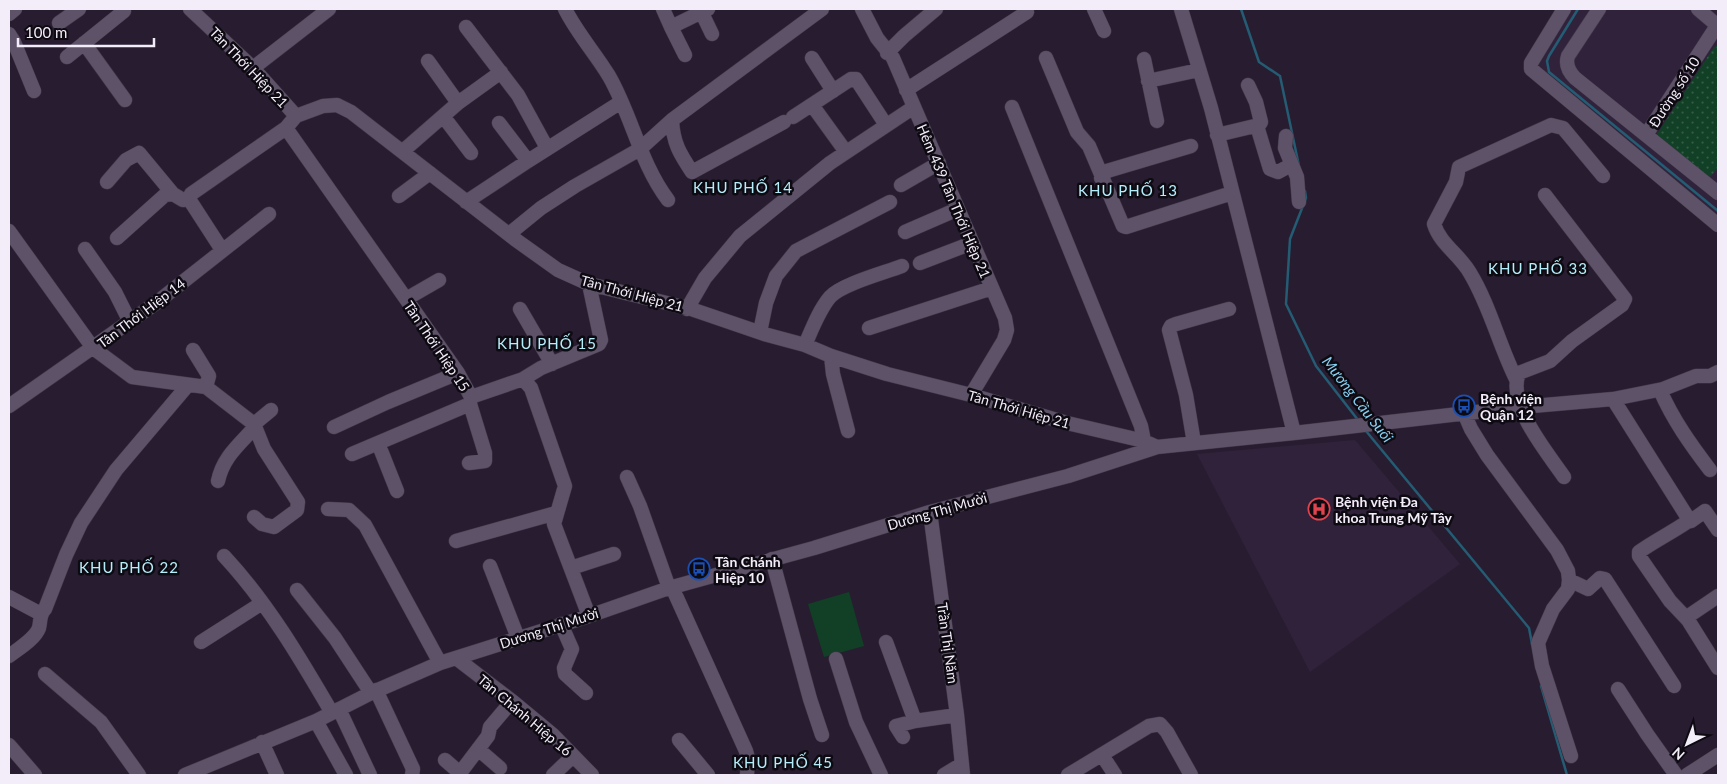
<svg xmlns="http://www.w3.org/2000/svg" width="1727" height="784" viewBox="0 0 1727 784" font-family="Lato,sans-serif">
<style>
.built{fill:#30223b}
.green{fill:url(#green-dots)}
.pitch{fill:#114026}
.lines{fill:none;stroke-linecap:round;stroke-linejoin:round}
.stream{stroke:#245c74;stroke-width:2.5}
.minor-casing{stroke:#42394a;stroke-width:15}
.minor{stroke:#5e5268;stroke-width:14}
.labels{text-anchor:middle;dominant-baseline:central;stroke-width:5;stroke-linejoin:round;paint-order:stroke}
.street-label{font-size:14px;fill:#f3ecf9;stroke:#0e0a12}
.poi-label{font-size:14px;font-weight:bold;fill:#f3ecf9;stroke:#0e0a12;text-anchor:start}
.neighbourhood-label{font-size:15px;letter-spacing:1px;fill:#b5eefb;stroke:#0e0a12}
.water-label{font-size:15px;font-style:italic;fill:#86d0f2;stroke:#0e0a12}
</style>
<defs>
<pattern id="green-dots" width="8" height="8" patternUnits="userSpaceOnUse" patternTransform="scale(1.25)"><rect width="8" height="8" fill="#114026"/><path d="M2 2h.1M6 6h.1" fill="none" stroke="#345c46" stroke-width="1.8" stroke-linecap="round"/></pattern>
</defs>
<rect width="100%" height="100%" fill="#281d30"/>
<path class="built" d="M 1570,9 L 1718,9 L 1718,220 L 1534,67 Z
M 1355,440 L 1460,564 L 1310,672 L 1197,454 Z"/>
<path class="green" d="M 1718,45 L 1718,168 L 1709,178 L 1658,137 L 1657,134 L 1714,47 Z"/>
<path class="pitch" d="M 849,592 L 864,646 L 824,657 L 808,604 Z"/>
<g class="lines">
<path class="stream" d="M 1241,9 L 1259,62 L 1280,76 L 1299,166
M 1578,9 L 1549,56 L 1547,61 L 1549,72 L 1718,211
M 1305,191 L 1306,198 L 1290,239 L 1286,304 L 1316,366 L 1358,420
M 1366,431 L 1529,628 L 1532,644
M 1541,686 L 1567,775"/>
<g class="minor-casing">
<path id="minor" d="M 190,9 L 253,68 L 296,116 L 323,106 L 337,105 L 351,112 L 516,240 L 558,270 L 589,284 L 691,309 L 764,334 L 805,345 L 831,356 L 887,374 L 971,395 L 1067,423 L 1144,441 L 1157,447
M 565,9 C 577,33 595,53 609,76 C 632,116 640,163 668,200
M 663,9 L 671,27
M 700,9 L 712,34
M 862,9 L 877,38 L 893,58 L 1005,318 L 1007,330 L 1004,340 L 971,395
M 1094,9 L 1104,31
M 1181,9 L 1211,108 L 1294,433
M 1564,9 L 1531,63 L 1531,69 L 1718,225
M 1599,9 L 1568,56 C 1565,65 1569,72 1575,78 L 1718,193
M 1698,9 L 1718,26
M 9,14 L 15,9
M 59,23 L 79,9
M 466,27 L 518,95 L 547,148
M 9,34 L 14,42 L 34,91
M 84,43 L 125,100
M 887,53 L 904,36 L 936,9
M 685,55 L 671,27 L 708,9
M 67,57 L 124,11
M 812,58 L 833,91
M 1046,58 L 1077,132 L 1089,146 L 1123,226 L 1126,227 L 1232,193
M 1144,59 L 1157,121
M 428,61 L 458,103
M 253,68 L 329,9
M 1148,81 L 1199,70
M 906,90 L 1027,12
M 812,105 L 846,152
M 1012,107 L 1141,426 L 1144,441
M 296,116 L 286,128 L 458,373 L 471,397 L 523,379 L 531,388 L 565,486 L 554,524 L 589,616
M 443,116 L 471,153
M 793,117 L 851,79 L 856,79 L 886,125
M 784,122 L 692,172 C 680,154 673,143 672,120 L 822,9
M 499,123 L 528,161 L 621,102
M 1257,126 L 1270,169 L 1278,172 L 1291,165
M 1217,135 L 1259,125 L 1261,122 L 1256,102 L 1248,85
M 1646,135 L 1718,24
M 1286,136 L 1285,148 L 1297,177 L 1299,202
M 403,151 L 458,103 L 501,72
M 1101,178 L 1107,171 L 1191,146
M 107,182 L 126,160 L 139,153 L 173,194 L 183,200 L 189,199
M 901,185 L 939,163
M 1545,195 L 1625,299 L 1622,305 L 1572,341 L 1550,361 L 1519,373 C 1506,404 1547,452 1564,477
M 399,196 L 430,173
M 466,202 L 528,161
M 9,231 L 93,348 L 132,377 L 206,387 L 254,424 L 271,410
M 905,232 L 958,209
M 509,234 L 541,208 L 575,186 L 640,149 L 672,120
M 117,238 L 165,195 L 173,194
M 85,249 L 115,292 L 130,322
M 222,250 L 189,199 L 191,194 L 286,128
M 920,263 L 972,243
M 406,299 L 439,280
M 520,309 L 552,364
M 687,309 L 705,278 L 740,236 L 830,163 L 914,107
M 869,328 L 992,288
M 760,332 L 766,303 L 776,276 L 796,251 L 890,202
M 805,345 C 812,329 819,310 830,297 C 842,284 884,273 902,266
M 193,350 L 209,376 L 206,387
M 831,356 L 833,374 L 848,431
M 523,379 L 541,368 L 599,344 L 601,340 L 589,284
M 1516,379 C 1499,345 1490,306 1470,273 C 1460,255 1440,244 1434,224 L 1456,182 L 1459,167 L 1551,125 L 1563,128 L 1603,176
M 1660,390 C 1673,420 1691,445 1710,470
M 1613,399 L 1688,518 L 1687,522 C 1671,533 1654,541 1639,552 L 1639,556 L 1670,601 L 1688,620
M 9,406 L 156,303 L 269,214
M 1464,413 L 1471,429 L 1487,455 L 1557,550 L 1568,571 L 1569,580 L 1568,589 L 1553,609 L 1538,643 L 1542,666 L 1571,756
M 254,424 L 264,449 L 298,502 L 297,510 L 274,527 L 262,524 L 254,517
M 334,427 L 388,402 L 458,373
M 378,443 L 397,491
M 1194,443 L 1186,395 L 1169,330 L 1171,326 L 1176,324 L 1229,309
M 352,454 L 470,404 L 471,397
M 469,463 L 485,461 L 485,453 L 470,404
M 627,477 L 640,506 L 669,588
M 218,481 C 223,457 239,445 255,427
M 328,509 L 349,510 L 365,525 L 440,663
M 930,512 L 957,715 L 963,775
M 1687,522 L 1691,521 L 1705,511 L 1718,530
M 456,541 L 556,513
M 224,556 C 267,602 300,658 332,713
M 772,559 L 810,699 L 822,735
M 490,566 L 518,638
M 571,568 L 614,554
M 1569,580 L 1588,589 L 1600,578 L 1605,579 L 1674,686
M 672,587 L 746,751 L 748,758 L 747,775
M 297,590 L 335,638 L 371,693
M 1718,596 L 1690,615 L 1688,620 L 1718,668
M 9,597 L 41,614
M 561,624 L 572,649 L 564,668 L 565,674 L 586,693
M 201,642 L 262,603
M 886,642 L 915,721
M 9,656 C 18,649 35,639 39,628 C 41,620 39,615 45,609 L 66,555 L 81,523 L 116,470 L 188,385
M 456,658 L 512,701 L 553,735 L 592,775
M 836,659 L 856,722 L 881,775
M 45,674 L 101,722 L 139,775
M 1618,689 L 1647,734 L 1676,775
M 376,690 L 413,769 L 412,775
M 339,709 L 370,775
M 316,721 L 346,775
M 903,737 L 896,726 L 915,721 L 957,715
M 679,740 L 708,775
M 262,742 L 277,775
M 9,745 L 35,775
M 478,749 L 500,768
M 1102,755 L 1115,775
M 445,760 L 460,773 L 488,736 L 490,727 L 512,701
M 185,775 L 316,721 L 371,693 L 440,663 L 589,616 L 669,588 L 814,548 L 930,512 L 1068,476 L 1157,447 L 1294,433 L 1520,407 L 1613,399 L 1663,389 L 1696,376 L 1710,376 L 1718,372
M 553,775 L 573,756
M 944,775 L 962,764
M 1068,775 L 1149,726 L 1160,724 L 1167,732 L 1191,775
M 1687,775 L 1718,755"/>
</g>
<use href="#minor" class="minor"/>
</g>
<defs>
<g id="bus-ring" transform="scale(1.125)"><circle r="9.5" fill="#0e0a12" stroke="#1a4fb4" stroke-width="1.5"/><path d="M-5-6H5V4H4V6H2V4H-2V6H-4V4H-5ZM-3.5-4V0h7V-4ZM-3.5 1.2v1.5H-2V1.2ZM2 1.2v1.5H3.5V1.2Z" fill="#1a4fb4"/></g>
<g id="hospital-ring" transform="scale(1.125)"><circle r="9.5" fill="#0e0a12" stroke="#e0444e" stroke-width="1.5"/><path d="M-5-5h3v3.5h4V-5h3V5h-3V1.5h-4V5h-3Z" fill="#e0444e"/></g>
</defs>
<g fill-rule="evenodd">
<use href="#bus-ring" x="1464" y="406"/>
<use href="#hospital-ring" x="1319" y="509"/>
<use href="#bus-ring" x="699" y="569"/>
</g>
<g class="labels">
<g class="street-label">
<text transform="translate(249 67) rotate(46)">Tân Thới Hiệp 21</text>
<text transform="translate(1674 92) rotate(-57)">Đường số 10</text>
<text transform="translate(954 201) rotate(67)">Hẻm 439 Tân Thới Hiệp 21</text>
<text transform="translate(632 293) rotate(15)">Tân Thới Hiệp 21</text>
<text transform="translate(141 313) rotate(-37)">Tân Thới Hiệp 14</text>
<text transform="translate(437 346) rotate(56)">Tân Thới Hiệp 15</text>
<text transform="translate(1019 409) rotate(16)">Tân Thới Hiệp 21</text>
<text transform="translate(937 511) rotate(-16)">Dương Thị Mười</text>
<text transform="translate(549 628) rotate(-18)">Dương Thị Mười</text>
<text transform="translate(948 643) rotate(82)">Trần Thị Năm</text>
<text transform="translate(525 715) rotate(40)">Tân Chánh Hiệp 16</text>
</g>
<g class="poi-label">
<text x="1480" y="398">Bệnh viện<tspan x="1480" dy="16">Quận 12</tspan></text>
<text x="1335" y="501">Bệnh viện Đa<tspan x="1335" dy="16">khoa Trung Mỹ Tây</tspan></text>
<text x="715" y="561">Tân Chánh<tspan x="715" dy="16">Hiệp 10</tspan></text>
</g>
<g class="neighbourhood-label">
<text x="743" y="187">KHU PHỐ 14</text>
<text x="1128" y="190">KHU PHỐ 13</text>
<text x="1538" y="268">KHU PHỐ 33</text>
<text x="547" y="343">KHU PHỐ 15</text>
<text x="129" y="567">KHU PHỐ 22</text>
<text x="783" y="762">KHU PHỐ 45</text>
</g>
<g class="water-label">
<text transform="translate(1358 399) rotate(52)">Mương Cầu Suối</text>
</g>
</g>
<rect width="1727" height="784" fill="none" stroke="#f3ecf9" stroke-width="20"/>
<g transform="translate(1687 744) rotate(222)" stroke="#0e0a12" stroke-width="4" paint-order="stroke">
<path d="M0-4L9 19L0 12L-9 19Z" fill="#f3ecf9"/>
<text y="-8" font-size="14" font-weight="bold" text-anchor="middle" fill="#f3ecf9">N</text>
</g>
<path d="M18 38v8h136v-8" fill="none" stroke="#f3ecf9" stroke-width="2.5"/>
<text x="25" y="38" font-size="15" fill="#f3ecf9" stroke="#0e0a12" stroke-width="4" paint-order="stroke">100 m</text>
</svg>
